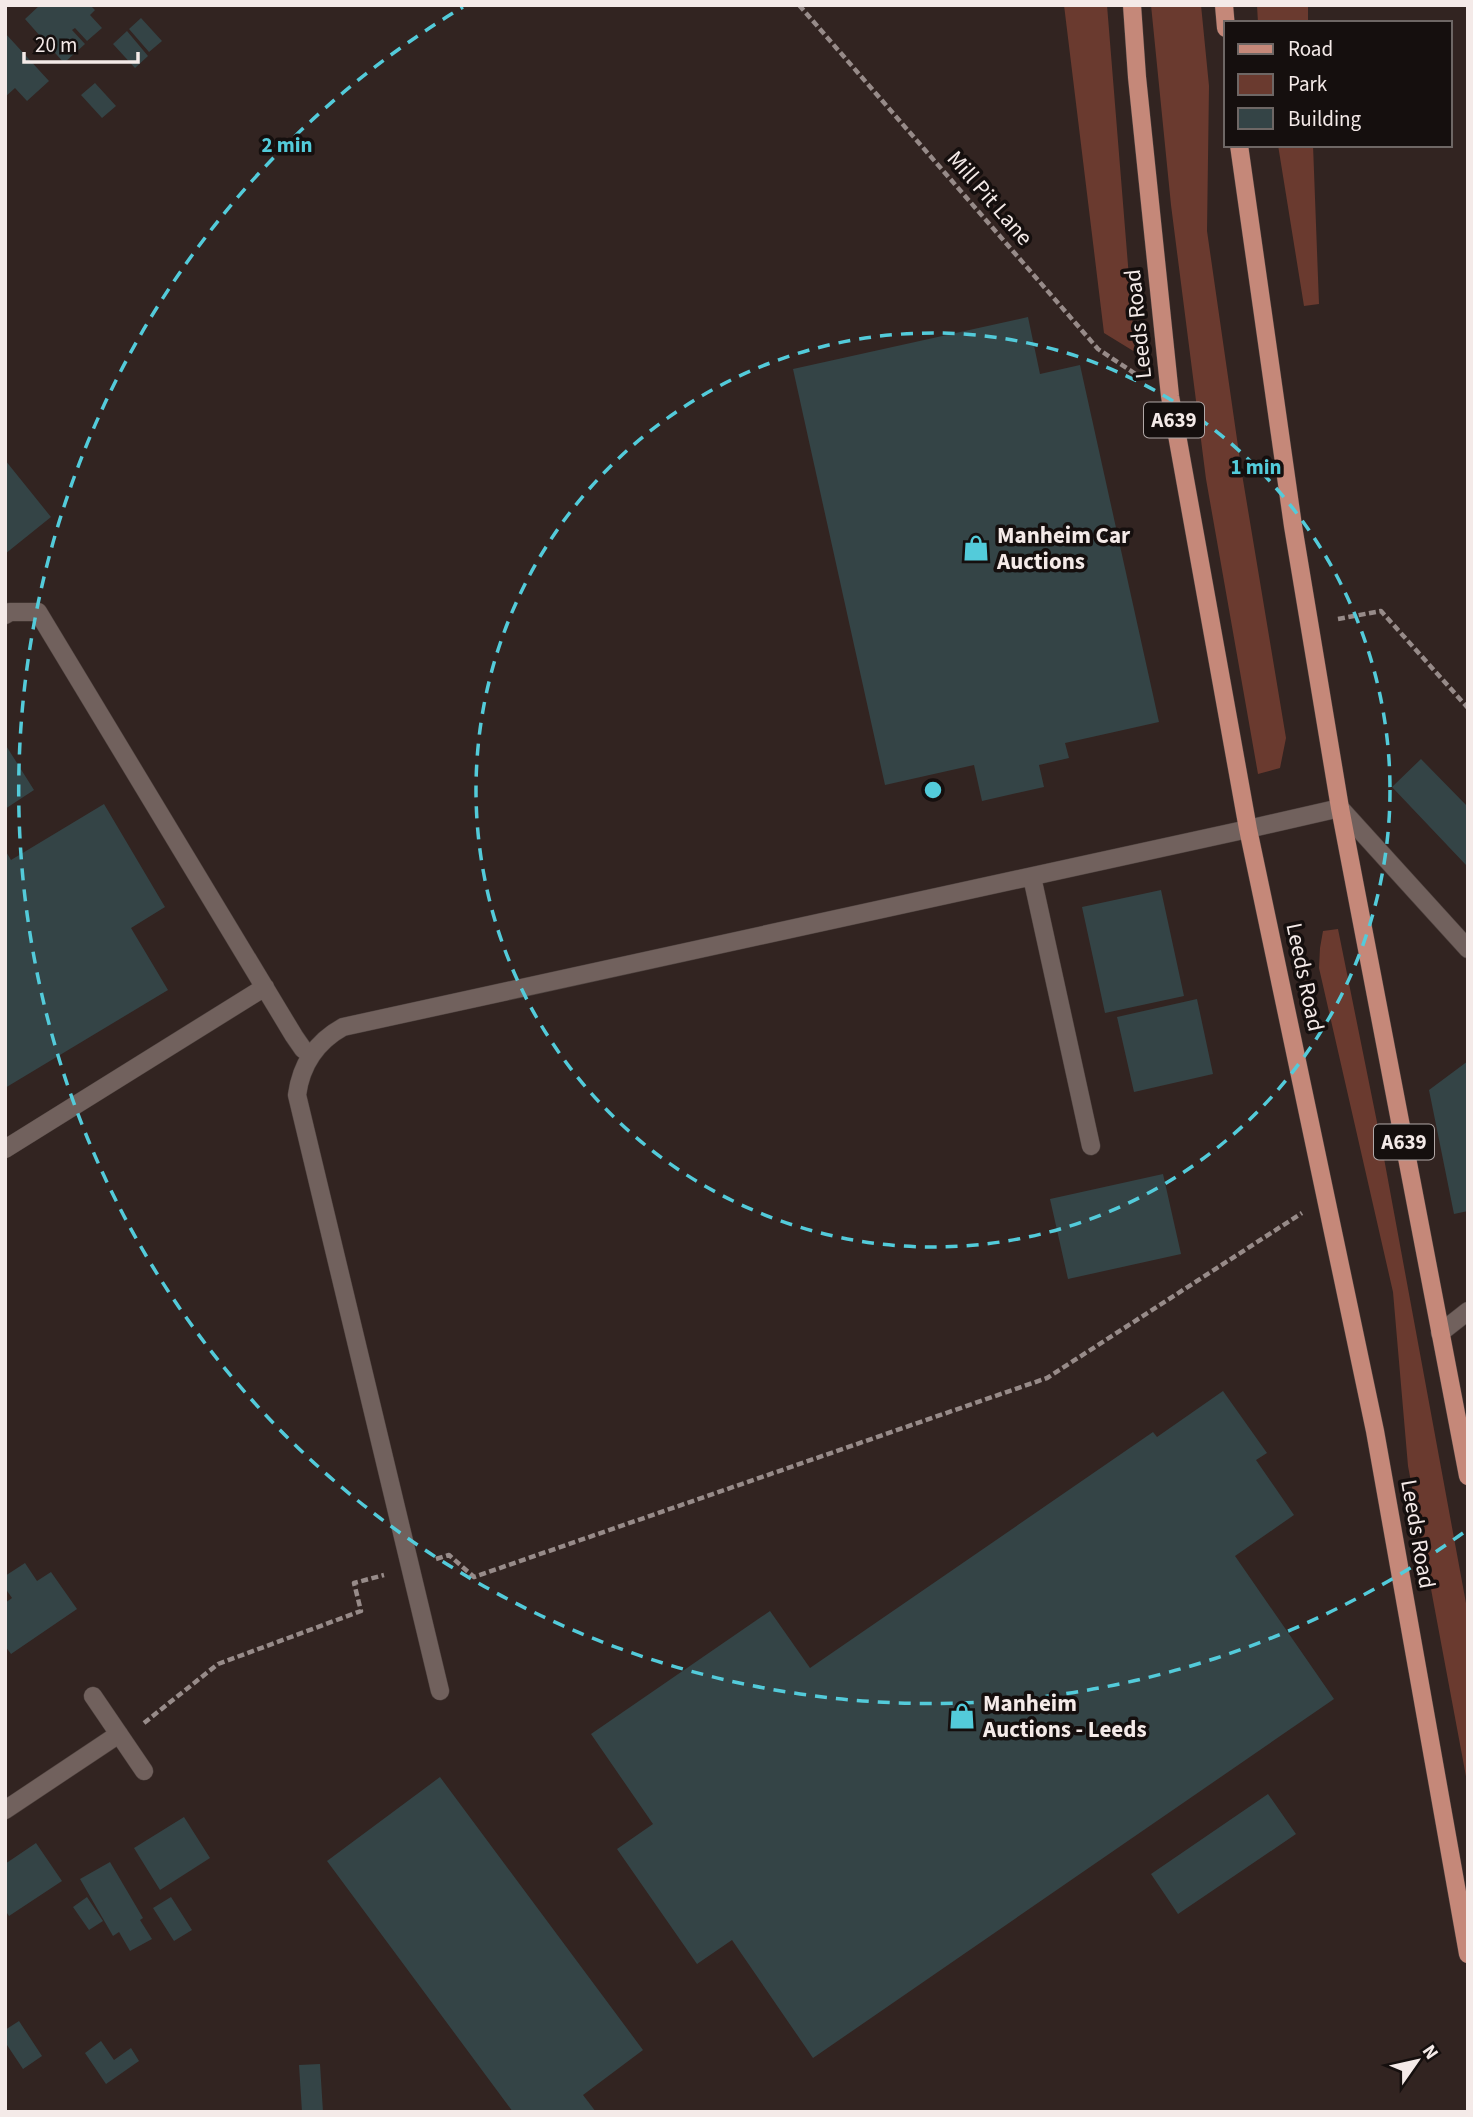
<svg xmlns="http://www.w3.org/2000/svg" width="1473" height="2117" viewBox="0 0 1473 2117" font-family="'Source Sans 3',sans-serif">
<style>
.green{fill:#6a3a2f}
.building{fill:#344446}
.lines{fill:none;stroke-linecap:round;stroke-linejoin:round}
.service-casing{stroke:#4e423f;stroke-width:19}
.minor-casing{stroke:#4e423f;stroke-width:19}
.primary-casing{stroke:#4e423f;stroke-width:19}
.path{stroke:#978b89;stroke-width:4.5;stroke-dasharray:7 3.5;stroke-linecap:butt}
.service{stroke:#71615d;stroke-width:18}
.minor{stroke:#71615d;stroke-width:18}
.primary{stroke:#c58879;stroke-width:18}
.ring{fill:none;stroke:#53cbda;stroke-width:3.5;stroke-dasharray:12 9}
.labels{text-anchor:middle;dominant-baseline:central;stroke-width:7;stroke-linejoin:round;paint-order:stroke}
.shield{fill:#150f0e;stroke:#b1a8a7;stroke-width:2}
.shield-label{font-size:21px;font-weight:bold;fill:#f4eae8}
.street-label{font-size:23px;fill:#f4eae8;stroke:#150f0e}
.poi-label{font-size:23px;font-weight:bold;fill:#f4eae8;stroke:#150f0e;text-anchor:start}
.centre{fill:#53cbda;stroke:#150f0e;stroke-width:3.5}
.ring-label{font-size:21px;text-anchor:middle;font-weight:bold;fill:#53cbda;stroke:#150f0e;stroke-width:7;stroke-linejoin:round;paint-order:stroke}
</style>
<rect width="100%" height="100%" fill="#322421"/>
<path class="green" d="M 1064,5 L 1107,5 L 1135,352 L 1104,333 Z
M 1151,5 L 1201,5 L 1209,86 L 1207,231 L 1242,474 L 1286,738 L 1280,768 L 1258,774 L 1206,479 L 1171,205 Z
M 1257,5 L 1308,5 L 1308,23 L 1258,23 Z
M 1278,145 L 1313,145 L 1319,304 L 1304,306 Z
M 1338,929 L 1381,1142 L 1468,1614 L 1468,1787 L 1408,1466 L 1393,1292 L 1319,968 L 1320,948 L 1323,931 Z"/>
<path class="building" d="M 40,5 L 90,5 L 95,10 L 90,15 L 102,28 L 87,41 L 75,28 L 72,30 L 85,44 L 64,63 L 25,19 Z
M 141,18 L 162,41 L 149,52 L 129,29 Z
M 127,31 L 148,56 L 135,68 L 113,44 Z
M 5,33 L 49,81 L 27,101 L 15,88 L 5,97 Z
M 95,83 L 116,106 L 102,118 L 81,95 Z
M 1028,317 L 1040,374 L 1080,365 L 1159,722 L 1065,743 L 1069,758 L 1039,765 L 1044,787 L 982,801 L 974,765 L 885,785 L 793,369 Z
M 5,460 L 51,517 L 5,554 Z
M 5,744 L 34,790 L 5,809 Z
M 1421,759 L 1468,807 L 1468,863 L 1466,865 L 1392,787 Z
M 104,804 L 165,907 L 131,928 L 168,990 L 5,1088 L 5,850 L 11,860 Z
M 1161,890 L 1184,996 L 1105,1013 L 1082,907 Z
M 1197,999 L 1213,1074 L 1134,1092 L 1117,1017 Z
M 1468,1061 L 1468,1211 L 1454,1214 L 1429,1090 Z
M 1163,1174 L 1181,1254 L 1068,1279 L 1050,1199 Z
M 1223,1391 L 1267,1453 L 1256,1460 L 1294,1515 L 1235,1556 L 1334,1699 L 813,2058 L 732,1940 L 697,1964 L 617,1849 L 653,1824 L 591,1734 L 770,1611 L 810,1668 L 1153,1432 L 1157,1437 Z
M 25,1563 L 37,1581 L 51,1572 L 77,1609 L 11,1654 L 5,1646 L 5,1603 L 12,1598 L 5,1588 L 5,1576 Z
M 440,1777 L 643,2050 L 583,2095 L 596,2112 L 513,2112 L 327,1861 Z
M 1268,1794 L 1296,1834 L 1178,1914 L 1151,1874 Z
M 184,1817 L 210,1858 L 160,1890 L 134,1848 Z
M 36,1843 L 62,1881 L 9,1916 L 5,1910 L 5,1864 Z
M 110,1862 L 143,1918 L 140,1920 L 152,1939 L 130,1951 L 119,1932 L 113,1936 L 80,1879 Z
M 87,1897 L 103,1921 L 89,1930 L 73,1907 Z
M 171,1897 L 192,1930 L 174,1941 L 153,1908 Z
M 19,2021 L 42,2056 L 23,2069 L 5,2042 L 5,2030 Z
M 101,2041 L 114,2060 L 131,2048 L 139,2061 L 106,2084 L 85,2053 Z
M 320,2064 L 323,2112 L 302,2112 L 299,2065 Z"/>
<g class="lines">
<g class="service-casing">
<path id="service" d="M 5,615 L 10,612 L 38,612 L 294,1036 L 303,1049 L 311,1055
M 1340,808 L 1468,949
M 1032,877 L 1091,1146
M 5,1149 L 265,987
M 1440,1333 L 1468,1311
M 440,1691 L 297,1095 C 301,1065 316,1042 343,1027 L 1248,829"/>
</g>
<g class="minor-casing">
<path id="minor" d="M 1248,829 L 1340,808
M 93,1696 L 144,1771
M 5,1810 L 119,1734"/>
</g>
<g class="primary-casing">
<path id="primary" d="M 1132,5 L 1137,77 L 1170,396 L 1248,829 L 1375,1431 L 1468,1954
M 1224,5 L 1226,28
M 1239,145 L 1293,526 L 1340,808 L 1468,1476"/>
</g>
<path class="path" d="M 799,5 L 1098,349 L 1140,377
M 1338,619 L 1381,611 L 1468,708
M 436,1559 L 449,1555 L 474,1577 L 1047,1378 L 1302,1213
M 144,1723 L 218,1664 L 361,1611 L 354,1583 L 384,1575"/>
<use href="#service" class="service"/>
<use href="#minor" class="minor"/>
<use href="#primary" class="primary"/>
</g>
<g class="ring">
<circle cx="933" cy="790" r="457"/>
<path d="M1463 1533A913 913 0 1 1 463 7"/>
</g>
<defs>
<g id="shop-bare" transform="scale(2.1)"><path d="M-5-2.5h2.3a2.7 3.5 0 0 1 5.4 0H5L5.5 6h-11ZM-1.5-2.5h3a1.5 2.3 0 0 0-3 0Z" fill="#53cbda" stroke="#150f0e" stroke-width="2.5" paint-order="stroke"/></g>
</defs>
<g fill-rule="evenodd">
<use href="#shop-bare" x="976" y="548"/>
<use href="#shop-bare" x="962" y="1716"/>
</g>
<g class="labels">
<g class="shield">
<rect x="1144" y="402.5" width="60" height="35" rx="5"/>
<rect x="1374" y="1124.5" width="60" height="35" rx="5"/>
</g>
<g class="shield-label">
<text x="1174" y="420">A639</text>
<text x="1404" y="1142">A639</text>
</g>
<g class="street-label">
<text transform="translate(990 198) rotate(49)">Mill Pit Lane</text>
<text transform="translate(1138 324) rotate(-96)">Leeds Road</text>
<text transform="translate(1305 977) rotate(78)">Leeds Road</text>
<text transform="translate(1418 1534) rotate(80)">Leeds Road</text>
</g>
<g class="poi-label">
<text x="997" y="535">Manheim Car<tspan x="997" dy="26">Auctions</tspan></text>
<text x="983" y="1703">Manheim<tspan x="983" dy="26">Auctions - Leeds</tspan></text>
</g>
</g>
<circle cx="933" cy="790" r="10" class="centre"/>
<g class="ring-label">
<text x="287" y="152">2 min</text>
<text x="1256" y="474">1 min</text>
</g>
<rect width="1473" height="2117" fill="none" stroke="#f4eae8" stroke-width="14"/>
<rect x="1224" y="21" width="228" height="126" fill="#150f0e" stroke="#6e6765" stroke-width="2"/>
<rect x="1238" y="44" width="35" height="10" fill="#c58879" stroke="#6e6765" stroke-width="2"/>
<text x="1288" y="56" font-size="21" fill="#f4eae8">Road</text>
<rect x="1238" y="74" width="35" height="21" fill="#6a3a2f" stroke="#6e6765" stroke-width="2"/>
<text x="1288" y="91" font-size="21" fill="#f4eae8">Park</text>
<rect x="1238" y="108" width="35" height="21" fill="#344446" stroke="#6e6765" stroke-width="2"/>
<text x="1288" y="126" font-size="21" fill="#f4eae8">Building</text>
<g transform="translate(1417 2061) rotate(56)" stroke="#150f0e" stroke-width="5" paint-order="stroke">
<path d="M0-5L12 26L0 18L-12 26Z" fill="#f4eae8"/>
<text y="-10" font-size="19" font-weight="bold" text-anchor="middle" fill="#f4eae8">N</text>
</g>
<path d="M24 52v10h114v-10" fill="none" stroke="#f4eae8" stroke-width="3.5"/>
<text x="35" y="52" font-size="21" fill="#f4eae8" stroke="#150f0e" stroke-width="5" paint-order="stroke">20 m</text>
</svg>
